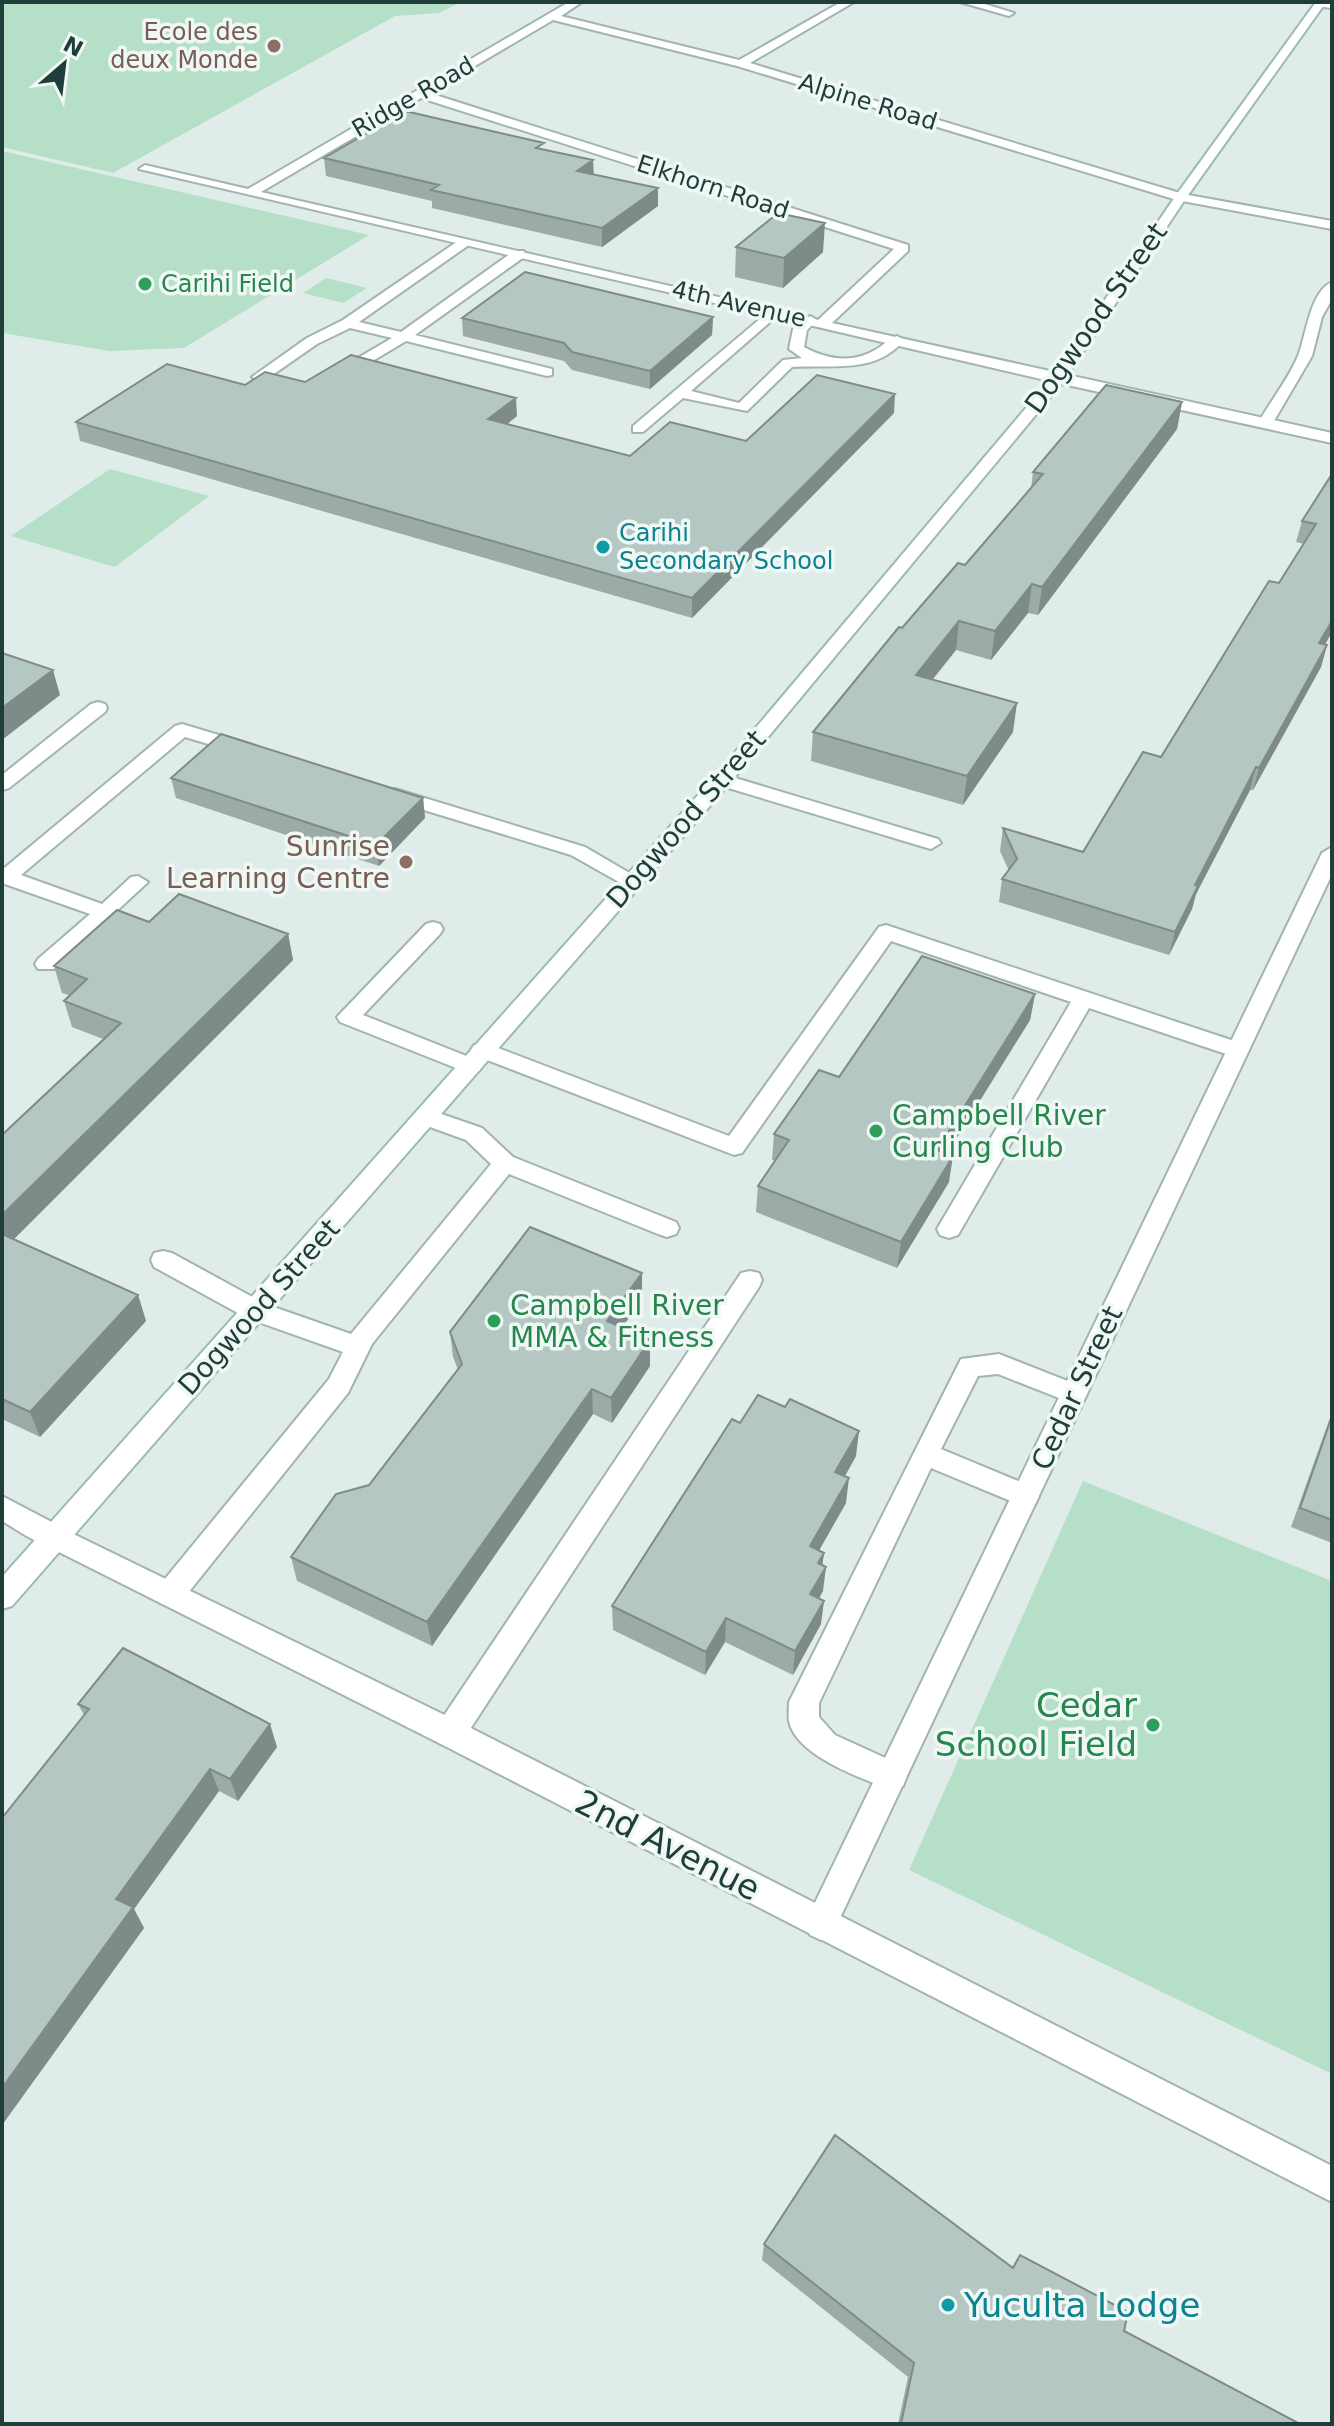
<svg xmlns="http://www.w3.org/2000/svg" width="1334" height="2426" viewBox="0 0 1334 2426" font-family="'DejaVu Sans',sans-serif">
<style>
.green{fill:#b6dfc8}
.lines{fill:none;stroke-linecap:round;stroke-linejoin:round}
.service-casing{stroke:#a2b4b1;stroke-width:4}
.minor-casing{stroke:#a2b4b1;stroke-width:4}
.tertiary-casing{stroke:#a2b4b1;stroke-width:4}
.secondary-casing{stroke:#9db9b3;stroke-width:4}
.service{fill:#fff;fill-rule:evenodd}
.minor{fill:#fff;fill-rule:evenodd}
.tertiary{fill:#fff;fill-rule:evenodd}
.secondary{fill:#fff;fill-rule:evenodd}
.wall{fill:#9caba7}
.shaded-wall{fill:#7f8b88}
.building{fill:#b5c7c2;stroke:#7f8b88;stroke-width:2}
.education-dot{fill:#8d6e63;stroke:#f0f8f6;stroke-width:3}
.leisure-dot{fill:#2e9e5b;stroke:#f0f8f6;stroke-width:3}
.culture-dot{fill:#0f9aa8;stroke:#f0f8f6;stroke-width:3}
.labels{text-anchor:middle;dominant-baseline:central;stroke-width:7;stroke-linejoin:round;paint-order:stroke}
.far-education-label{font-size:24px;fill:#785e54;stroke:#f0f8f6;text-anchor:end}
.far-street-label{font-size:24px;fill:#1f3e3a;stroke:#f0f8f6}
.far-leisure-label{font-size:24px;fill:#27864d;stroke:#f0f8f6;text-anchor:start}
.far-culture-label{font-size:24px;fill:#0d838f;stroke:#f0f8f6;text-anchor:start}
.street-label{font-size:28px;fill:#1f3e3a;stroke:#f0f8f6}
.education-label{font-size:28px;fill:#785e54;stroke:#f0f8f6;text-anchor:end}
.leisure-label{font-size:28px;fill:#27864d;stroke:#f0f8f6;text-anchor:start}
.near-leisure-label{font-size:34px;fill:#27864d;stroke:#f0f8f6;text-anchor:end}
.near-street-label{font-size:34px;fill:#1f3e3a;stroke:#f0f8f6}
.near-culture-label{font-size:34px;fill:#0d838f;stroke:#f0f8f6;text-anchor:start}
</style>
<rect width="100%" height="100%" fill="#e0ece9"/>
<path class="green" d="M 2,2 L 461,2 L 439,13 L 395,16 L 113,173 L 2,147 Z
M 2,151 L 369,235 L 184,348 L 109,351 L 2,333 Z
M 326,278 L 367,288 L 343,303 L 303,293 Z
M 110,469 L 209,496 L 115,567 L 11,536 Z
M 1083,1481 L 1332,1581 L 1332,2074 L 909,1870 Z"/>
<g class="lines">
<g class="service-casing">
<path id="service" d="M 1315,2 L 1332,2 L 1332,8 L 1315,6 Z
M 461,239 L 473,242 L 359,322 L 401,332 L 514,251 L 524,251 L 524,257 L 415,335 L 552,369 L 552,375 L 547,376 L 406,341 L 344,378 L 334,378 L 334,372 L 392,338 L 350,328 L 317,344 L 271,376 L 288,380 L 288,386 L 278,386 L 252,377 L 307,338 L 343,320 Z
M 1332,282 L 1332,299 L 1322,317 L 1312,356 L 1271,426 L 1261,426 L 1258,423 C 1271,401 1288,379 1298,356 C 1306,336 1310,291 1332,282 Z
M 773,308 L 778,309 L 778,315 L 691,391 L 739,403 L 783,360 L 802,358 L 789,349 L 793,329 L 810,316 L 817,320 L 807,330 L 804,347 C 826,359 852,364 875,350 C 883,346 888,339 897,336 L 904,340 C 875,375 832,364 792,367 L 747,411 L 683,398 L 643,432 L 633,432 L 633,426 Z
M 98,702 L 105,704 L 107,708 L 105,712 L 9,788 L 2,790 L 2,775 L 91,704 Z
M 182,724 L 252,745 L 254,749 L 245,755 L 185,737 L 21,875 L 102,904 L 131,877 L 138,876 L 148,882 L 54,969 L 38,969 L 35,964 L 38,959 L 90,914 L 2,883 L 2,870 L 175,726 Z
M 722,774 L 938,839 L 941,843 L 931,849 L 924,847 L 715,784 L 712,780 L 715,776 Z
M 395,789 L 585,847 L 643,881 L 633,887 L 626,886 L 571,855 L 388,799 L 385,795 L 388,791 Z
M 433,922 L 440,924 L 443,929 L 440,934 L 363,1015 L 479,1061 L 482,1066 L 479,1071 L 471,1074 L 340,1022 L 337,1017 L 426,924 Z
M 886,925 L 1246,1045 L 1249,1050 L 1246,1055 L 1238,1058 L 1089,1008 L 958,1235 L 949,1238 L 940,1235 L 937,1229 L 1071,1002 L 891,941 L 742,1153 L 734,1155 L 474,1055 L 471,1050 L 474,1045 L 490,1045 L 729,1136 L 879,927 Z
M 427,1109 L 482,1128 L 513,1157 L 676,1222 L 679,1228 L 676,1234 L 667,1237 L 658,1234 L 509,1174 L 372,1344 L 348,1393 L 180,1603 L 170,1606 L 160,1603 L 156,1594 L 160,1585 L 329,1379 L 343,1352 L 247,1318 L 154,1267 L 151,1260 L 154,1253 L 163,1251 L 172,1253 L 265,1304 L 351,1334 L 491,1164 L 466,1140 L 419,1123 L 416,1117 L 419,1111 Z
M 750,1271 L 759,1273 L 762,1280 L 759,1287 L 461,1743 L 450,1747 L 439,1743 L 435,1733 L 439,1723 L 741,1273 Z
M 999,1354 L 1083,1387 L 1087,1394 L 1083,1401 L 1074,1404 L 998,1374 L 978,1376 L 941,1449 L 1035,1488 L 1039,1496 L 1035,1504 L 1025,1507 L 931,1468 L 819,1703 L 819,1717 L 835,1735 L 903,1766 L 907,1776 L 903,1786 L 892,1790 C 863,1779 796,1756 789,1721 C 788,1715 789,1708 789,1702 L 961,1359 Z"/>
</g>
<g class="minor-casing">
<path id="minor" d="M 569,2 L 582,2 L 561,16 L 739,60 L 841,2 L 854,2 L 750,63 L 1183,194 L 1332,221 L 1332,229 L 1177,200 L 737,66 L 553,20 L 429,93 L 908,245 L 908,251 L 832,323 L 1332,433 L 1332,443 L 1058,383 L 139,169 L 145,165 L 248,189 ZM 421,98 L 894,249 L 818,320 L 261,192 Z
M 960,2 L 978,2 L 1014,13 L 1009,16 Z
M 1332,847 L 1332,874 L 832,1935 L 821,1940 L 810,1935 L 805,1924 L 810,1913 L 1322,853 Z
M 2,1496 L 65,1529 L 69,1537 L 65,1545 C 45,1552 20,1531 2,1521 Z"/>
</g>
<g class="tertiary-casing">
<path id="tertiary" d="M 55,1525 L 461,1723 L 1332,2166 L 1332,2202 L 439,1743 L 45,1545 L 41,1537 L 45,1529 Z"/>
</g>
<g class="secondary-casing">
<path id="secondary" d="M 1316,2 L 1326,2 L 1186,198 L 1063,382 L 729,784 L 12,1606 L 2,1609 L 2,1577 L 715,776 L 1053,376 L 1177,194 Z"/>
</g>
<use href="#service" class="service"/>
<use href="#minor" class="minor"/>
<use href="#tertiary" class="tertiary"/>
<use href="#secondary" class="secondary"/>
</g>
<path class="wall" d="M 544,150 L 594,174 L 658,188 L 658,206 L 602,247 L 432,208 L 432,201 L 326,176 L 324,158 Z
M 736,247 L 823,252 L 783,288 L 735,277 Z
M 713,317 L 712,335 L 650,389 L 572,370 L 564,361 L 463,336 L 462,318 Z
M 305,382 L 517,416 L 507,424 L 630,456 L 746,441 L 894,413 L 692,618 L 80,441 L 76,422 Z
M 1182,402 L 1177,429 L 1038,615 L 1028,613 L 991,660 L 956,650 L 932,680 L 1013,732 L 963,805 L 811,761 L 813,732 L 902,628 L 965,565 L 1031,489 L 1033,472 Z
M 1332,474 L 1332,632 L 1325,645 L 1327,645 L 1321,667 L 1253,790 L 1250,790 L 1196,894 L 1192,909 L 1169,955 L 999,902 L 1002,879 L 1009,871 L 1000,851 L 1003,828 L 1083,852 L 1161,757 L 1279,583 L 1304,544 L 1296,542 L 1302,521 Z
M 171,778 L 423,798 L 425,818 L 379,866 L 176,798 Z
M 149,922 L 288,934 L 293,960 L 14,1239 L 138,1295 L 146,1321 L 40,1437 L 2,1419 L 2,1135 L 103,1039 L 72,1027 L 64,1001 L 69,995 L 62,993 L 54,966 Z
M 1035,994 L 1030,1020 L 947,1154 L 949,1182 L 897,1268 L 756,1212 L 758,1186 L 775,1161 L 772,1160 L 774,1134 L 839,1077 Z
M 642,1299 L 622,1328 L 650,1340 L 650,1366 L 612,1423 L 593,1414 L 432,1646 L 297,1581 L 291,1557 L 369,1485 L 458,1370 L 453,1357 L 450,1332 Z
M 1332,1412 L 1332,1543 L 1291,1527 Z
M 856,1456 L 845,1476 L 846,1503 L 819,1550 L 824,1553 L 822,1565 L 823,1591 L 819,1598 L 821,1624 L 793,1675 L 725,1642 L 705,1675 L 613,1630 L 612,1606 Z
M 78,1704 L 277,1747 L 238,1801 L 219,1791 L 134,1909 L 144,1928 L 2,2125 L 84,1715 Z
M 764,2244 L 1013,2268 L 1124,2331 L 1300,2424 L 898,2424 L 908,2377 L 762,2260 Z"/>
<path class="shaded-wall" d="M 593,160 L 594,178 L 577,171 Z
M 658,188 L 658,206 L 602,247 L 602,228 Z
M 825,223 L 823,252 L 783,288 L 784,258 Z
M 713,317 L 712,335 L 650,389 L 650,371 Z
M 895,394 L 894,413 L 692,618 L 692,598 Z
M 516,398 L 517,416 L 490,438 L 488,419 Z
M 1182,402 L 1177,429 L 1038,615 L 1042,587 Z
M 1032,584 L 1028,613 L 991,660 L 995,631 Z
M 959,621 L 956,650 L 913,704 L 916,675 Z
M 1332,621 L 1332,632 L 1313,665 L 1319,643 Z
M 1327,645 L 1321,667 L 1253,790 L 1259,768 Z
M 53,670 L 60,695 L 2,740 L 2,708 Z
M 1017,703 L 1013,732 L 963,805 L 967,776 Z
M 1256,767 L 1250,790 L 1196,894 L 1192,909 L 1169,955 L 1175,932 L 1195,885 Z
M 423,798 L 425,818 L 379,866 L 376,845 Z
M 288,934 L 293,960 L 2,1251 L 2,1215 Z
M 1035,994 L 1030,1020 L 933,1176 L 937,1150 Z
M 953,1156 L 949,1182 L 897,1268 L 901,1242 Z
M 642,1273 L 642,1299 L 608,1347 L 607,1321 Z
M 138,1295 L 146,1321 L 40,1437 L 30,1412 Z
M 650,1340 L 650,1366 L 612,1423 L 611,1398 Z
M 592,1389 L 593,1414 L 432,1646 L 427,1622 Z
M 859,1431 L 856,1456 L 833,1497 L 835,1472 Z
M 849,1478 L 846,1503 L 808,1570 L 810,1546 Z
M 824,1553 L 821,1575 L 826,1567 L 823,1591 L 808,1618 L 810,1594 L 818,1563 Z
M 824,1601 L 821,1624 L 793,1675 L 795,1651 Z
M 726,1618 L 725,1642 L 705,1675 L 706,1652 Z
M 270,1724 L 277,1747 L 238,1801 L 230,1779 Z
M 210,1769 L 219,1791 L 134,1909 L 144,1928 L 2,2125 L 2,2088 L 116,1899 Z"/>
<path class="building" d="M 405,111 L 544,143 L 536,148 L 593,160 L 577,171 L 658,188 L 602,228 L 431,190 L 439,185 L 324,158 Z
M 778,213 L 825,223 L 784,258 L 736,247 Z
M 525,272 L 713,317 L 650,371 L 572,352 L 564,343 L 462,318 Z
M 351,355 L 516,398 L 488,419 L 630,456 L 670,422 L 746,441 L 817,375 L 895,394 L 692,598 L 76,422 L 167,364 L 245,385 L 265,372 L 305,382 Z
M 1106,385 L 1182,402 L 1042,587 L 1032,584 L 995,631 L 959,621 L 916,675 L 1017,703 L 967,776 L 813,732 L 899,627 L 902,628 L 958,563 L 965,565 L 1043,474 L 1033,472 Z
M 1332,474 L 1332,621 L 1319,643 L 1327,645 L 1259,768 L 1256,767 L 1195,885 L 1198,886 L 1175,932 L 1002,879 L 1017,859 L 1003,828 L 1083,852 L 1143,752 L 1161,757 L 1269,581 L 1279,583 L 1316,524 L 1302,521 Z
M 2,653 L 53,670 L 2,708 Z
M 221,734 L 423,798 L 376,845 L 171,778 Z
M 179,894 L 288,934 L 2,1215 L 2,1135 L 121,1023 L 64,1001 L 87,979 L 54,966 L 117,910 L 149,922 Z
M 922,956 L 1035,994 L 937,1150 L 953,1156 L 901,1242 L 758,1186 L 789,1140 L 774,1134 L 819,1070 L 839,1077 Z
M 530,1227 L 642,1273 L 607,1321 L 650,1340 L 611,1398 L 592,1389 L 427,1622 L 291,1557 L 336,1494 L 369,1485 L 462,1364 L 450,1332 Z
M 2,1234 L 138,1295 L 30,1412 L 2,1399 Z
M 758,1395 L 785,1407 L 790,1399 L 859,1431 L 835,1472 L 849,1478 L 810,1546 L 824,1553 L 818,1563 L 826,1567 L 810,1594 L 824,1601 L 795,1651 L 726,1618 L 706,1652 L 612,1606 L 732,1419 L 740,1423 Z
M 1332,1416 L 1332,1520 L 1300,1508 Z
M 123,1648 L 270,1724 L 230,1779 L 210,1769 L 116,1899 L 133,1907 L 2,2088 L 2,1818 L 89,1709 L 78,1704 Z
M 835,2135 L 1013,2268 L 1020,2255 L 1128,2312 L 1124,2331 L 1300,2424 L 901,2424 L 914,2363 L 764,2244 Z"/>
<g class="education-dot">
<circle cx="274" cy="46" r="8"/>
<circle cx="406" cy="862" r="8"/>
</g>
<g class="leisure-dot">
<circle cx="145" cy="284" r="8"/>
<circle cx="876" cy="1131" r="8"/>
<circle cx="494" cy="1321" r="8"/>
<circle cx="1153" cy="1725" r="8"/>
</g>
<g class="culture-dot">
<circle cx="603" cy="547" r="8"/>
<circle cx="948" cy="2305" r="8"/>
</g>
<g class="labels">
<g class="far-education-label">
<text x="258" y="32">Ecole des<tspan x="258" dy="28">deux Monde</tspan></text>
</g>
<g class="far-street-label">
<text transform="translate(413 97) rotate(-30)">Ridge Road</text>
<text transform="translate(868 102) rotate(17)">Alpine Road</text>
<text transform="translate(713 187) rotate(18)">Elkhorn Road</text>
<text transform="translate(739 304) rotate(13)">4th Avenue</text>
</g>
<g class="far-leisure-label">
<text x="161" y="284">Carihi Field</text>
</g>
<g class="far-culture-label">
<text x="619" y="533">Carihi<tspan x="619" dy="28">Secondary School</tspan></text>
</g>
<g class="street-label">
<text transform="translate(1096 318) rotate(-55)">Dogwood Street</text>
<text transform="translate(686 819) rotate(-49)">Dogwood Street</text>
<text transform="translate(259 1307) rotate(-48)">Dogwood Street</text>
<text transform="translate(1077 1388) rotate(-65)">Cedar Street</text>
</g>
<g class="education-label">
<text x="390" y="846">Sunrise<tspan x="390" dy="32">Learning Centre</tspan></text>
</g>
<g class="leisure-label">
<text x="892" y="1115">Campbell River<tspan x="892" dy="32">Curling Club</tspan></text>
<text x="510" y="1305">Campbell River<tspan x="510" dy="32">MMA &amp; Fitness</tspan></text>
</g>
<g class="near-leisure-label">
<text x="1137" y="1705">Cedar<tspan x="1137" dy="39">School Field</tspan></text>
</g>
<g class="near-street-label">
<text transform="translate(668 1845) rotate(27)">2nd Avenue</text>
</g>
<g class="near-culture-label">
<text x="964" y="2305">Yuculta Lodge</text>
</g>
</g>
<rect width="1334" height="2426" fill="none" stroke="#1f3e3a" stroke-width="8"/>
<g transform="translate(64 64) rotate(28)" stroke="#f0f8f6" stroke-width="6" paint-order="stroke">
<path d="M0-6L14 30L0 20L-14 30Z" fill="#1f3e3a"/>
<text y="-12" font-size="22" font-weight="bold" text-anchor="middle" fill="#1f3e3a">N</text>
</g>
</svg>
